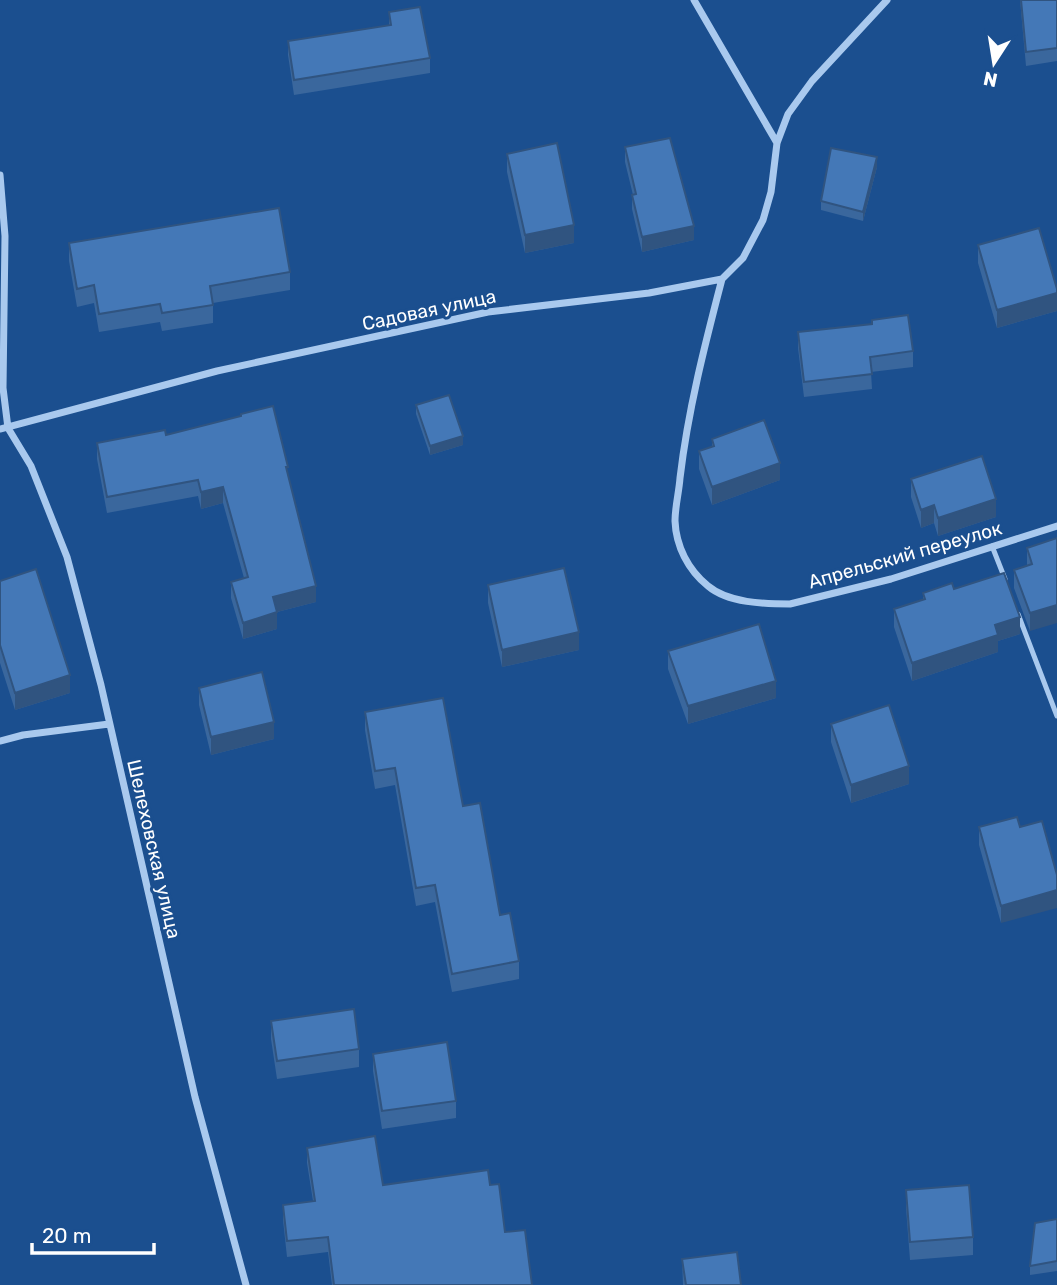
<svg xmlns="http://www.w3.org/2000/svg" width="1057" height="1285" viewBox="0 0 1057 1285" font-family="Rubik,sans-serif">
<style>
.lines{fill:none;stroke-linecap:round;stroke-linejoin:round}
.service{stroke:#a9c9ee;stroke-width:5}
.minor{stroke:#a9c9ee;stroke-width:7}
.wall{fill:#3a679d}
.shaded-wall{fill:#305480}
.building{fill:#4478b7;stroke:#305480;stroke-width:2}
.labels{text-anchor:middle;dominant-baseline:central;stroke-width:6;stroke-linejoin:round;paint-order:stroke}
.street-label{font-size:19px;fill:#fff;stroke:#1b4f8f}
</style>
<rect width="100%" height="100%" fill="#1b4f8f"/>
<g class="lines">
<path class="service" d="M 992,546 L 1005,579
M 1018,614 L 1057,716"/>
<path class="minor" d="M 694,0 L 777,143
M 0,175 L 5,236 L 3,388 L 8,428 L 31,466 L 67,557 L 101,685 L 195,1097 L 246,1285
M 722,279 C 705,344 688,410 680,478 C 679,492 675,507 675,521 C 676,546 688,570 708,586 C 728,603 764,604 790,604 L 891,579 L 1057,526
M 0,429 L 217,371 L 488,312 L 649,293 L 722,279 L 743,258 L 763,220 L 771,192 L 777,143 L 788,114 L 812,81 L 887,0
M 0,741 L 23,735 L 109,724"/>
</g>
<path class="wall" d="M 1020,0 L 1057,0 L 1057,61 L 1026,66 Z
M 389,12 L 430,58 L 430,73 L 294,95 L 288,55 L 288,41 L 389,26 Z
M 625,147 L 694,240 L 642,252 L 632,209 L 632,195 L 633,195 L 625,162 Z
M 507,154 L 574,243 L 525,253 L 507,172 Z
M 877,167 L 863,221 L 821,210 L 821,201 Z
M 69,243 L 290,272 L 290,290 L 213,303 L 213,323 L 162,331 L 160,322 L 99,332 L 94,303 L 77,307 L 69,261 Z
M 978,245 L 1057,289 L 1057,311 L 997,328 L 978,263 Z
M 872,324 L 913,351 L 913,367 L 871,372 L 872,389 L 804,397 L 798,348 L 798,332 Z
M 416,405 L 463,445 L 430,455 L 416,414 Z
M 241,414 L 288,475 L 316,602 L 277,612 L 277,629 L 243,639 L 231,598 L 231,582 L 244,578 L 223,503 L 201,509 L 198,496 L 107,513 L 97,459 L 97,443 L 166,435 L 241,417 Z
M 712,439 L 780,480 L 712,505 L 699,469 L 699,451 L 712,447 Z
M 911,479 L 996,517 L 938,536 L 934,523 L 921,528 L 911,497 Z
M 1057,538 L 1030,631 L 1014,588 L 1014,570 L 1027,566 L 1027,548 Z
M 0,581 L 70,693 L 15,710 L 0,663 Z
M 488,585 L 579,650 L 502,667 L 488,603 Z
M 954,589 L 1020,634 L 998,641 L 998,652 L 912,681 L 894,627 L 894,609 L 923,600 L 923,593 Z
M 668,651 L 776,698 L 688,724 L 668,669 Z
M 199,688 L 274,739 L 211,755 L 199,705 Z
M 365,712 L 463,806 L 500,915 L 519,961 L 519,979 L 452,992 L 435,902 L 416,906 L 395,785 L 375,789 L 365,730 Z
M 831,724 L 909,784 L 851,803 L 831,742 Z
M 979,827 L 1020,827 L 1001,923 L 979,845 Z
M 271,1021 L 359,1049 L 359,1067 L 277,1079 L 271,1039 Z
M 373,1054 L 456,1101 L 456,1118 L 382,1129 L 373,1071 Z
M 307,1148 L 383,1185 L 490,1185 L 505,1232 L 532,1285 L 332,1285 L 328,1252 L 287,1257 L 283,1220 L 283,1205 L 313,1201 L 307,1163 Z
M 906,1190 L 973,1237 L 973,1255 L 910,1260 L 906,1208 Z
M 1057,1219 L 1057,1271 L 1030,1275 L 1030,1266 Z
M 682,1259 L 741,1285 L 683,1285 Z"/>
<path class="shaded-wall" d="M 877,157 L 877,167 L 863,221 L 863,212 Z
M 574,225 L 574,243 L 525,253 L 525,235 Z
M 694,226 L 694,240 L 642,252 L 642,237 Z
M 1057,293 L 1057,311 L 997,328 L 997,310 Z
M 463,436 L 463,445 L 430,455 L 430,446 Z
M 780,463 L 780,480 L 712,505 L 712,487 Z
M 223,487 L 223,503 L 201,509 L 201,492 Z
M 996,499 L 996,517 L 938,536 L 938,518 Z
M 934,505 L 934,523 L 921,528 L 921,510 Z
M 316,586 L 316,602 L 273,613 L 273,597 Z
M 1057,605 L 1057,623 L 1030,631 L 1030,613 Z
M 277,612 L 277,629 L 243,639 L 243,623 Z
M 1020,617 L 1020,634 L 998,641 L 998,652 L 912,681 L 912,663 L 995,625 Z
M 579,632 L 579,650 L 502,667 L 502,650 Z
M 70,675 L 70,693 L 15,710 L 15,693 Z
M 776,681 L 776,698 L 688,724 L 688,706 Z
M 274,722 L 274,739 L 211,755 L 211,737 Z
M 909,766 L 909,784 L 851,803 L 851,785 Z
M 1057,890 L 1057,908 L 1001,923 L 1001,906 Z"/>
<path class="building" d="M 1021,0 L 1057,0 L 1057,48 L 1026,52 Z
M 420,7 L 430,58 L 294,80 L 288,41 L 391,25 L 389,12 Z
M 670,138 L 694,226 L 642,237 L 632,195 L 636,194 L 625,147 Z
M 557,143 L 574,225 L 525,235 L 507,154 Z
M 831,148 L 877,157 L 863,212 L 821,201 Z
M 279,208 L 290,272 L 210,286 L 213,305 L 162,313 L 160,304 L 99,314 L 94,285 L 77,289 L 69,243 Z
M 1039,228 L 1057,289 L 1057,293 L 997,310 L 978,245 Z
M 908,315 L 913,351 L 870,357 L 872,374 L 804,382 L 798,332 L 872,324 L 872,320 Z
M 449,395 L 463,436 L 430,446 L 416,405 Z
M 273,406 L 288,467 L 286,467 L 316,586 L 273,597 L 277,612 L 243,623 L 231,582 L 248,577 L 223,487 L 201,492 L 198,480 L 107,497 L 97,443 L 165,430 L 166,435 L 241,416 L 241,414 Z
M 764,420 L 780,463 L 712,487 L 699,451 L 714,446 L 712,439 Z
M 982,456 L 996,499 L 938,518 L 934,505 L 921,510 L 911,479 Z
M 1057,538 L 1057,605 L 1030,613 L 1014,570 L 1032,564 L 1027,548 Z
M 564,568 L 579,632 L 502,650 L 488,585 Z
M 36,569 L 70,675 L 15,693 L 0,645 L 0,581 Z
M 1004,573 L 1020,617 L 995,625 L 998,635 L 912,663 L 894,609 L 925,599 L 923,593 L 952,583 L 954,589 Z
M 759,624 L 776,681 L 688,706 L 668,651 Z
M 262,672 L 274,722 L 211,737 L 199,688 Z
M 443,698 L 463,806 L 480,803 L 500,915 L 510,913 L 519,961 L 452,974 L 435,885 L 416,888 L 395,768 L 375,771 L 365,712 Z
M 889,705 L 909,766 L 851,785 L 831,724 Z
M 1017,817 L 1020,827 L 1042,821 L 1057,875 L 1057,890 L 1001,906 L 979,827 Z
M 354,1009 L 359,1049 L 277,1061 L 271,1021 Z
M 447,1042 L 456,1101 L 382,1111 L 373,1054 Z
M 375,1136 L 383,1185 L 488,1170 L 490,1185 L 499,1184 L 505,1232 L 525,1230 L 532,1285 L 334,1285 L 328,1237 L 287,1241 L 283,1205 L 315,1201 L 307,1148 Z
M 969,1185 L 973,1237 L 910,1242 L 906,1190 Z
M 1057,1219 L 1057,1261 L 1030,1266 L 1035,1223 Z
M 737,1252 L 741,1285 L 686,1285 L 682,1259 Z"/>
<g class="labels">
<g class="street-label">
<text transform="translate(429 310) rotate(-12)">Садовая улица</text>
<text transform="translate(905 555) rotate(-16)">Апрельский переулок</text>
<text transform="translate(154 849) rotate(77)">Шелеховская улица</text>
</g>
</g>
<g transform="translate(994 63) rotate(192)" stroke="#1b4f8f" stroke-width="5" paint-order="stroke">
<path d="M0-5L12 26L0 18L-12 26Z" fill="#ffffff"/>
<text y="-10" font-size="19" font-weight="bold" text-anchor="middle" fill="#ffffff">N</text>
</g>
<path d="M32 1243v10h122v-10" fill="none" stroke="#ffffff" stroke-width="3.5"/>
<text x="42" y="1243" font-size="21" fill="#ffffff" stroke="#1b4f8f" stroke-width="5" paint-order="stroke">20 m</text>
</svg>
